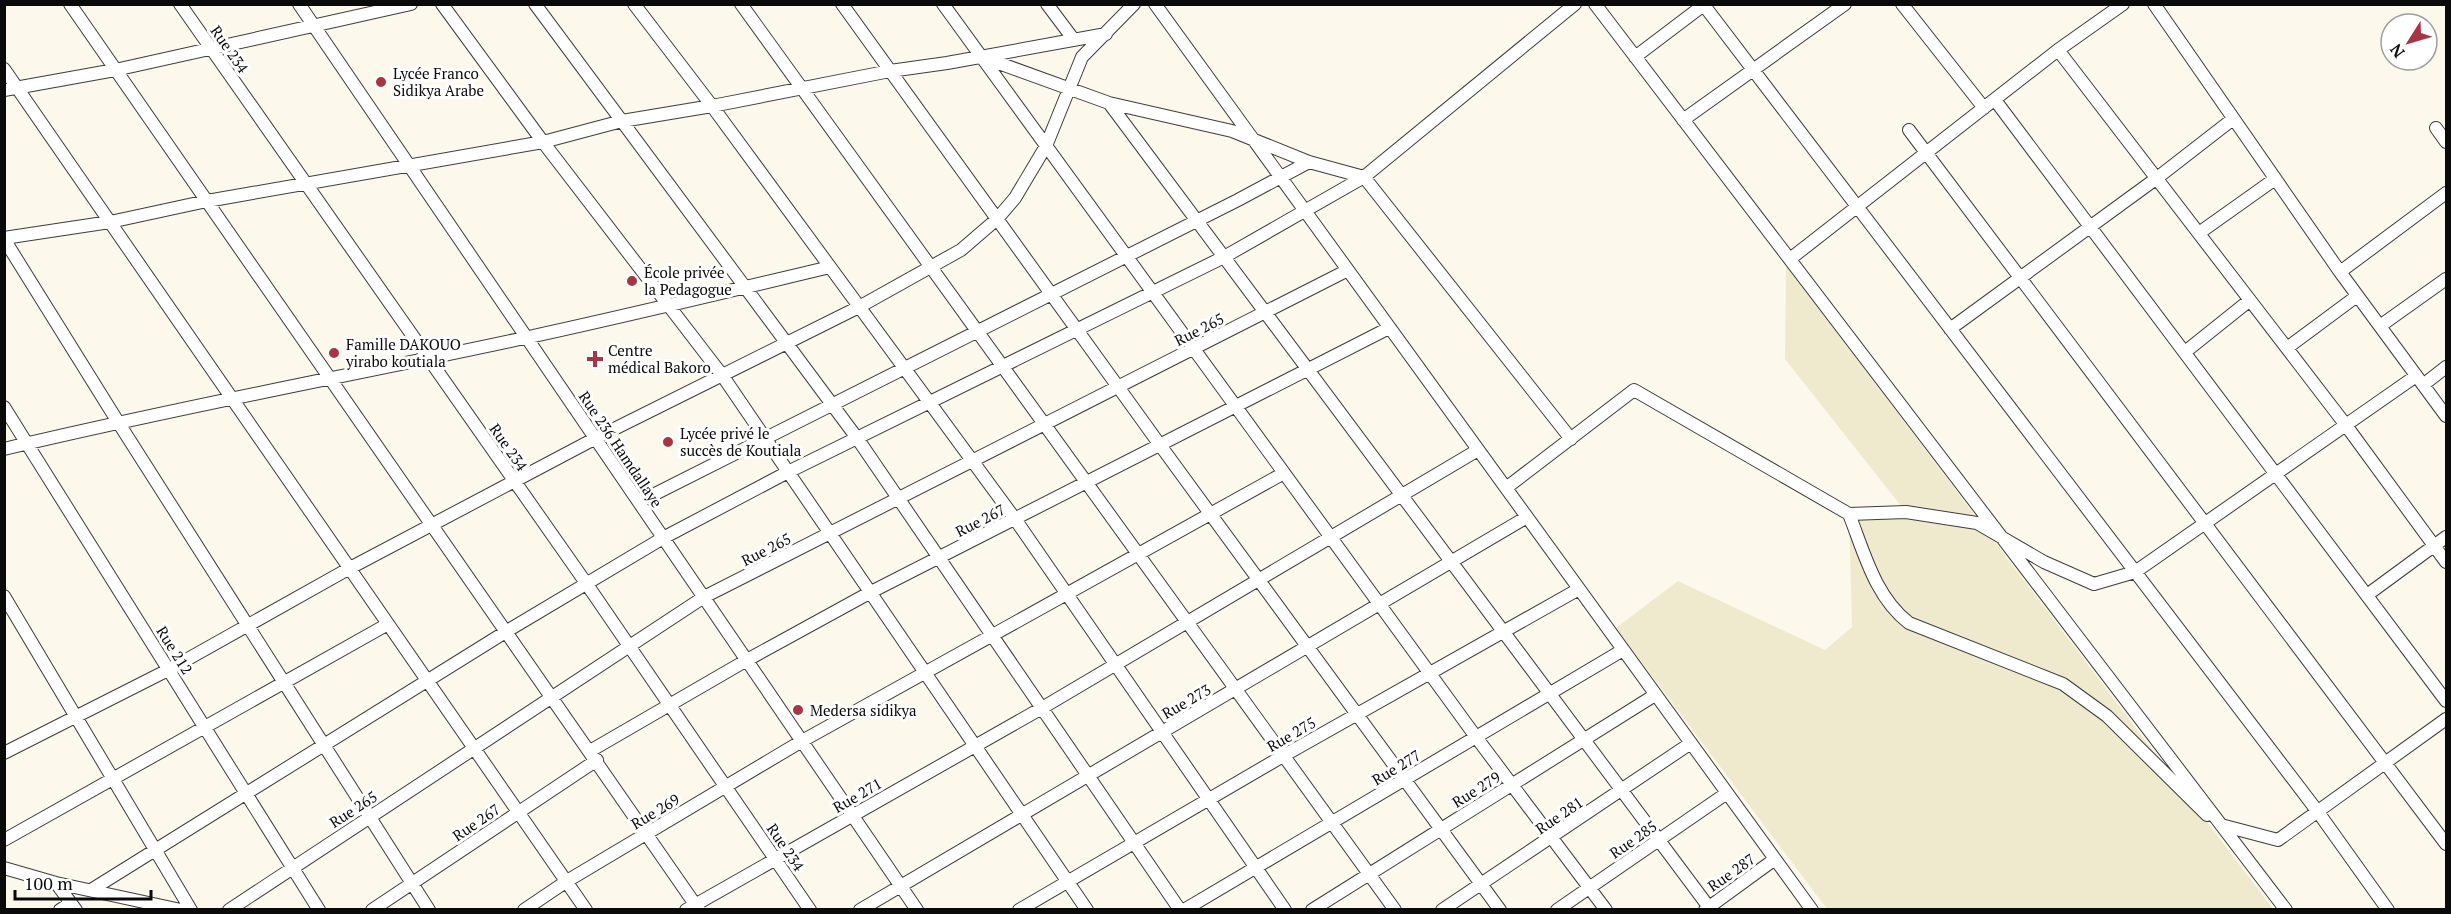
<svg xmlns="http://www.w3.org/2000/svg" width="2451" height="914" viewBox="0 0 2451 914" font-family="'PT Serif',serif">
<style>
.farmland{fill:#efeace}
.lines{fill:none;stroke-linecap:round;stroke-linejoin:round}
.minor-casing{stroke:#3d3d3d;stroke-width:14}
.minor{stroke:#fff;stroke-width:12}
.poi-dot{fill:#a83543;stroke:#fff;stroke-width:2}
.labels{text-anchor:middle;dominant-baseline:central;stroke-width:6;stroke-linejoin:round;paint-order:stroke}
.street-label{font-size:15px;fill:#0a0a0a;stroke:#fff}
.poi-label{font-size:15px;fill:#0a0a0a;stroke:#fff;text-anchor:start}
</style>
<rect width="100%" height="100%" fill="#fcf8eb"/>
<path class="farmland" d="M 1786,266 L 2273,909 L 1827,909 L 1616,628 L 1678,581 L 1825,650 L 1852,627 L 1849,514 L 1905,511 L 1785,359 Z"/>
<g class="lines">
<g class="minor-casing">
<path id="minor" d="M 70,4 L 699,910
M 180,4 L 586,583 L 810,910
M 299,4 L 917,910
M 442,4 L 543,142 L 722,375 L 1087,910
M 535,4 L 857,438 L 1180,910
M 634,4 L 712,106 L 1015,519 L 1285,910
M 741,4 L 1395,910
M 842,4 L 1160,445 L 1500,910
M 943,4 L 1476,737 L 1606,910
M 1047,4 L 1074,40
M 1155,4 L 1812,910
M 1595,4 L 2286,910
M 1703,4 L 2318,812 L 2388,910
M 1902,4 L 1984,108
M 2154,4 L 2340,272 L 2446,416
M 2058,50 L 2345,424 L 2446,562
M 982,57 L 1109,103 L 1232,131 L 1309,162 L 1364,177 L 1571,439
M 1635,57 L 1705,4
M 4,69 L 586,910
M 4,90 L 115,70 L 411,4
M 1995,100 L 2446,701
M 1109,103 L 1711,910
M 1683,120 L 1845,4
M 2436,128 L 2446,142
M 1909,130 L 2446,844
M 2199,233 L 2275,179
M 4,238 L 110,222 L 207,201 L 543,142 L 622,121 L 712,106 L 890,71 L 947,63 L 1106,34
M 4,239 L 118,422 L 429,910
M 1790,259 L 2058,50 L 2123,4
M 2340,272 L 2446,193
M 2380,326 L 2446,279
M 1950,329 L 2157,178 L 2233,119
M 2287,348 L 2357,296
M 2185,352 L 2250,300
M 2423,385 L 2446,367
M 4,407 L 319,910
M 4,449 C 178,407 354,375 529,337 C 630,315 730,291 830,267
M 1506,488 L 1634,390 L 1849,514 L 1906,512 L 1977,523 L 2044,562 L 2094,584 L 2135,572 L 2416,376
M 639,502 L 1238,200 L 1309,162
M 1849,514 C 1864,552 1875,597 1909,623 L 2063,684 L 2107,716 L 2207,815
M 2367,595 L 2446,537
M 4,596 L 191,910
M 590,751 L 747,660 L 871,592 L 1389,328
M 4,753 L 170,669 L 350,568 L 596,438 L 859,307 L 961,250 L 997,219 L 1015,198 L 1046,146 L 1082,57 L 1134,4
M 2221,825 L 2278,840 L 2446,719
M 4,840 L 388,624
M 4,868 L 56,883 L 181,910
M 56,883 L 76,910
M 91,890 L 507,631 L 663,538 L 788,472 L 1224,257 L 1364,177 L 1575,4
M 60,910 L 71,903
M 229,910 L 704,597 L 1348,270
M 372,910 L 597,760
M 524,910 L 567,881 L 802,741 L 1284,473
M 686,910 L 1042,708 L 1478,450
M 860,910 L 1527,517
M 1019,910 L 1283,756 L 1579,589
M 1184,910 L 1623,650
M 1312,910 L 1655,695
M 1442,910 L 1691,743
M 1557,910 L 1727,793
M 1705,910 L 1775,859"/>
</g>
<use href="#minor" class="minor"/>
</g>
<g class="poi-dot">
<circle cx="381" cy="82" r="6"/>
<circle cx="632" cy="281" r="6"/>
<circle cx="334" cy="353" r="6"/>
<path d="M592 350h6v6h6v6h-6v6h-6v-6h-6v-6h6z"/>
<circle cx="668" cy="442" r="6"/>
<circle cx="798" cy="710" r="6"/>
</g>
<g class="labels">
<g class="street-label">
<text transform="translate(230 49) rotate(55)">Rue 234</text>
<text transform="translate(1199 329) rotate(-27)">Rue 265</text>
<text transform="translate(509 447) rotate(55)">Rue 234</text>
<text transform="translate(621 449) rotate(56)">Rue 236 Hamdallaye</text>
<text transform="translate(980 520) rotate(-27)">Rue 267</text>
<text transform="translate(766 549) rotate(-27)">Rue 265</text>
<text transform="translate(175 650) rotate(58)">Rue 212</text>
<text transform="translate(1186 701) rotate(-30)">Rue 273</text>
<text transform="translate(1291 734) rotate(-30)">Rue 275</text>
<text transform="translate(1396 767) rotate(-31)">Rue 277</text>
<text transform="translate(1476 789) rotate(-32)">Rue 279</text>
<text transform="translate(857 795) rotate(-30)">Rue 271</text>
<text transform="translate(353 809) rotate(-33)">Rue 265</text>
<text transform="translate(655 811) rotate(-31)">Rue 269</text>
<text transform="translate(1559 815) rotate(-34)">Rue 281</text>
<text transform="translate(476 822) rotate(-34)">Rue 267</text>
<text transform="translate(1633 839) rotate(-35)">Rue 285</text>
<text transform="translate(786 847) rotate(56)">Rue 234</text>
<text transform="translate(1731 872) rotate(-35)">Rue 287</text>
</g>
<g class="poi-label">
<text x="393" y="73">Lycée Franco<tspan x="393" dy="17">Sidikya Arabe</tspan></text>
<text x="644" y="272">École privée<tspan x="644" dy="17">la Pedagogue</tspan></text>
<text x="346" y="344">Famille DAKOUO<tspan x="346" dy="17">yirabo koutiala</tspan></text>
<text x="608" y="350">Centre<tspan x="608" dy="17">médical Bakoro</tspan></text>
<text x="680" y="433">Lycée privé le<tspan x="680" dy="17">succès de Koutiala</tspan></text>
<text x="810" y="710">Medersa sidikya</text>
</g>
</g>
<rect width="2451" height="914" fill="none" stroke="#0a0a0a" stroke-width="12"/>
<g transform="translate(2409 42) rotate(233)"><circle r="28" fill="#ffffff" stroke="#9d9d9d" stroke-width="1.5"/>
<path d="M0-4.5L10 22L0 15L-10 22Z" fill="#a83543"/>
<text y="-9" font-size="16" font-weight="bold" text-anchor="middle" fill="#0a0a0a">N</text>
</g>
<path d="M15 890v9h136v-9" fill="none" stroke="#0a0a0a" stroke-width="3"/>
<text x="24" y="890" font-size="18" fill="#0a0a0a" stroke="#ffffff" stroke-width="4.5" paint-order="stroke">100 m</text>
</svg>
